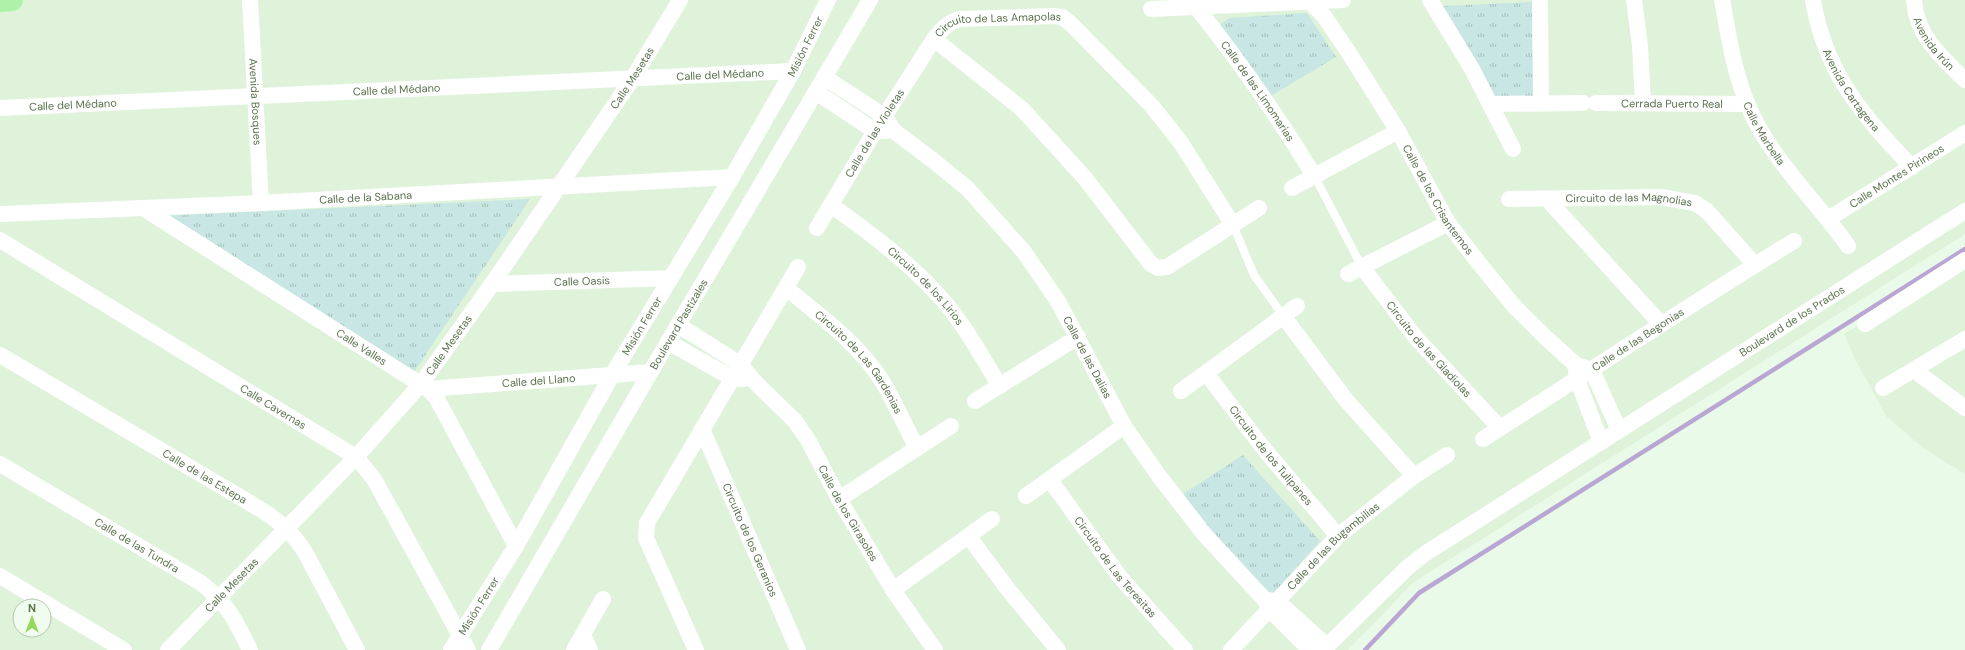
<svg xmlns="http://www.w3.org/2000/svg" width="1965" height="650" viewBox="0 0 1965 650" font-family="'DM Sans',sans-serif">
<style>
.residential{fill:#def3da;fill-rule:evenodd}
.grass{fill:url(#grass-tufts)}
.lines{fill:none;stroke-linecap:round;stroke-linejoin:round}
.stream{stroke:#baa6d3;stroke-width:4.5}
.service{stroke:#fff;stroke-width:8}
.minor{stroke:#fff;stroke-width:16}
.primary{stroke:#adf2a8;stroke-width:22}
.labels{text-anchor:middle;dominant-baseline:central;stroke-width:3.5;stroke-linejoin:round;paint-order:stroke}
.street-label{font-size:11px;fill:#5b724f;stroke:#f0fdee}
</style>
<defs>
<pattern id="grass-tufts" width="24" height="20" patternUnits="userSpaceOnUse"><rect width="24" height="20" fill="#c8e6e3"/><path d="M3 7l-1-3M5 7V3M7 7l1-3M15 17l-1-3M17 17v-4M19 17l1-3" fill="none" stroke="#a5bfba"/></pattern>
</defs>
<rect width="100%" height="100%" fill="#eafae8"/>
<path class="residential" d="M 0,0 L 1965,0 L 1965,234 L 1414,582 L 1348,650 L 0,650 ZM 20,606 L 44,606 L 44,630 L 20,630 Z
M 1965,263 L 1965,474 L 1923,448 L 1886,416 L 1855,359 L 1844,334 Z"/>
<path class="grass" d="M 1532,2 L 1534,99 L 1498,101 L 1443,6 Z
M 1307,13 L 1336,57 L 1269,97 L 1222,30 L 1221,24 L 1230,18 Z
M 530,199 L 414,372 L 160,216 Z
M 1243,455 L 1320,541 L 1272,595 L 1221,544 L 1183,494 Z"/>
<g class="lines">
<path class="stream" d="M 1365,650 L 1419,593 L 1965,249"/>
<path class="service" d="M 1315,177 L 1362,267
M 1233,225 L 1254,275 L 1284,317"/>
<g class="minor">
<path id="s1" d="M 250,0 L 261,203"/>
<path id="s2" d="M 1308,0 L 1324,16 L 1349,53 L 1398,131 L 1448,223 L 1478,262 L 1514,306 L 1544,336 L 1576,365 L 1592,370 L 1619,430"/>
<path d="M 1430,0 L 1472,69 L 1513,149"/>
<path d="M 1540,0 L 1541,103"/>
<path d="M 1634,0 L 1640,46 L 1643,102"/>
<path id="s3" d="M 1722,0 C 1729,37 1733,68 1747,103 C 1769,158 1815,199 1848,246"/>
<path id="s4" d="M 1813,0 C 1825,73 1863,116 1912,167"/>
<path id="s5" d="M 1914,0 C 1916,35 1941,57 1965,80"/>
<path id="s6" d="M 1197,8 C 1240,62 1279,118 1315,177"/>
<path d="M 1151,9 L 1343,0"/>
<path d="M 934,39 L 1022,109 L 1084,177 L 1151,264 L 1158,268 L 1167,267 L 1259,208"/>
<path id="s7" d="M 824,77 L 884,116 L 894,131 L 935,162 L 968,189 L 1024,252 L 1059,303 L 1124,426 L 1159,476 L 1204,534 L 1265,600 L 1269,609 L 1310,650"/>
<path d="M 816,92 L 875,131 L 886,131"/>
<path id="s8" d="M 1596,103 L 1748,104"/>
<path d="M 1491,104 L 1583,103"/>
<path id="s9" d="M 0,108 L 793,71"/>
<path d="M 1292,188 L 1398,131"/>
<path id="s10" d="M 1509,199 L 1660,197 L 1695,203 L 1707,211 L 1755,265"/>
<path d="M 1547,199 L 1661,324"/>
<path id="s11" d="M 831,205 C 870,233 908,261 940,297 C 964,323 981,356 1000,386"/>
<path id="s12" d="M 143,208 L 428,389 L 436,397 L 516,546"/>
<path id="s13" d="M 0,214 L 261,203 L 732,177"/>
<path id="s14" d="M 1828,219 L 1965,133"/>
<path id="s15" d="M 817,228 L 875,131 L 934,39 C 942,29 948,22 960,19 L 1054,16 L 1062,17 L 1070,23 L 1152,106 L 1181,143 L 1233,225"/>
<path id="s16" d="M 0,240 L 356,457 L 374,479 L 468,650"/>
<path id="s17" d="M 1362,267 L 1417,339 L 1500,428"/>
<path d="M 1348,274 L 1448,223"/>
<path id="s18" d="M 492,284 L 671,278"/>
<path id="s19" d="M 786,288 C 818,314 860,345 882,381 C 895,402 905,426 917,448"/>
<path d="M 1284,317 L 1346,400 L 1414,476"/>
<path d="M 1865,324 L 1965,260"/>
<path id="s20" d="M 678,325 L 740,364 L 754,381 L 795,421 L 808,440 L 839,499 L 893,590 L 935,650"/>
<path d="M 668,342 L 732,378 L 743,379"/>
<path id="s21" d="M 0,355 L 265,512 C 282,524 295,535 306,554 L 357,650"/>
<path d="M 1576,369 L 1577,379 L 1601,442"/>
<path d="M 1914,370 L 1965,408"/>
<path id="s22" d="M 1206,373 L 1264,449 L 1338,536"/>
<path d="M 1883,388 L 1965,339"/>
<path id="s23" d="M 428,389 L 650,372"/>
<path d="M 1181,391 L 1297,306"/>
<path d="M 975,401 L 1078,337"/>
<path id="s24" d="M 702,429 L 798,650"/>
<path id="s25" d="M 1483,439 C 1587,373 1689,305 1794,241"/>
<path id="s26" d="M 0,464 L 201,583 C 229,605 235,620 250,650"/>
<path id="s27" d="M 1050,480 L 1119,576 L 1185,650"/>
<path d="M 1026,496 L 1124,426"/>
<path d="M 839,499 L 951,426"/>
<path d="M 969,537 L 1007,588 L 1058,650"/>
<path d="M 0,576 L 124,650"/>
<path d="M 893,590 L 992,519"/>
<path d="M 1267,600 L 1277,601 L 1327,646"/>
<path d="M 583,635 L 590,650"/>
<path id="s28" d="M 168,650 L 356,457 L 421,384 L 492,284 L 633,78 L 680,0"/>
<path id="s29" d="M 451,650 L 516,546 L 612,375 L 732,177 L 793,71 L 828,0"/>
<path id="s30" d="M 489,650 L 668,342 L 870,0"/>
<path d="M 574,650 L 603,599"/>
<path d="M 696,650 L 646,538 L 647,523 L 798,267"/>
<path id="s31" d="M 1231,650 L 1338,536 L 1414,476 L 1447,455"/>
<path id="s32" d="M 1323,650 L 1408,567 L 1426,553 L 1965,211"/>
</g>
<path class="primary" d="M 0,1 L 12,0"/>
</g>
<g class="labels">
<g class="street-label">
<text stroke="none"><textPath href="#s15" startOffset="292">Circuito de Las Amapolas</textPath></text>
<text stroke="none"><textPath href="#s5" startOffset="49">Avenida Irún</textPath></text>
<text stroke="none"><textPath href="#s29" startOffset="700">Misión Ferrer</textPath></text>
<text stroke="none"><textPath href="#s9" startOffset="721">Calle del Médano</textPath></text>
<text stroke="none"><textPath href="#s28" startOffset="739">Calle Mesetas</textPath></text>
<text stroke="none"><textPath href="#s9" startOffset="397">Calle del Médano</textPath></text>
<text stroke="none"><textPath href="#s4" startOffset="99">Avenida Cartagena</textPath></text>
<text stroke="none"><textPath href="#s6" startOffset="103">Calle de las Limomarias</textPath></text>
<text stroke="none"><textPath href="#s1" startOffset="102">Avenida Bosques</textPath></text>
<text stroke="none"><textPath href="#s8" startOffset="76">Cerrada Puerto Real</textPath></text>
<text stroke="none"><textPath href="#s9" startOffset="73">Calle del Médano</textPath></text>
<text stroke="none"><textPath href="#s3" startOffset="141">Calle Marbella</textPath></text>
<text stroke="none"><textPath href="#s15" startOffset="111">Calle de las Violetas</textPath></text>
<text stroke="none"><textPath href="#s14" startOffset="81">Calle Montes Pirineos</textPath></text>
<text stroke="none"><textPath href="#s13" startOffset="366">Calle de la Sabana</textPath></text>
<text stroke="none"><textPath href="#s2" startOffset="239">Calle de los Crisantemos</textPath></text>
<text stroke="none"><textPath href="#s10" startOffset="120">Circuito de las Magnolias</textPath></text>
<text stroke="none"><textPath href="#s18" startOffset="90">Calle Oasis</textPath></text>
<text stroke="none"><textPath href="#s11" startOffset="125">Circuito de los Lirios</textPath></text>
<text stroke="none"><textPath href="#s32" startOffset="575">Boulevard de los Prados</textPath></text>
<text stroke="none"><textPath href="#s30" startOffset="377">Boulevard Pastizales</textPath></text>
<text stroke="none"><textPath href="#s29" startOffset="376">Misión Ferrer</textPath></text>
<text stroke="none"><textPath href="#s25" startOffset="184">Calle de las Begonias</textPath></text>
<text stroke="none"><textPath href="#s28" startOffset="415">Calle Mesetas</textPath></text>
<text stroke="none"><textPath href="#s12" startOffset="259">Calle Valles</textPath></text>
<text stroke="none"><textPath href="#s17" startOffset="106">Circuito de las Gladiolas</textPath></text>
<text stroke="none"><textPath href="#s7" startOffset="391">Calle de las Dalias</textPath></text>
<text stroke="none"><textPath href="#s19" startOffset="105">Circuito de Las Gardenias</textPath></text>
<text stroke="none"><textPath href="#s23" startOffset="111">Calle del Llano</textPath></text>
<text stroke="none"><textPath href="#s16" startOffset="320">Calle Cavernas</textPath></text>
<text stroke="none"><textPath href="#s22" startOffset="105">Circuito de los Tulipanes</textPath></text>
<text stroke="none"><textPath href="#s21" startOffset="238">Calle de las Estepa</textPath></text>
<text stroke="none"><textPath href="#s20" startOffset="259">Calle de los Girasoles</textPath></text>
<text stroke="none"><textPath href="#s24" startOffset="121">Circuito de los Geranios</textPath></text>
<text stroke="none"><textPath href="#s26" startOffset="159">Calle de las Tundra</textPath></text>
<text stroke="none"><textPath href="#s31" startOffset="146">Calle de las Bugambilias</textPath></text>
<text stroke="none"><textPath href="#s27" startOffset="109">Circuito de Las Teresitas</textPath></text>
<text stroke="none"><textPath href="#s28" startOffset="91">Calle Mesetas</textPath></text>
<text stroke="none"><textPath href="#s29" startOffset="52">Misión Ferrer</textPath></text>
</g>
</g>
<g transform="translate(32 618)"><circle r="19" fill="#f0fdee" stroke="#b4c5ae"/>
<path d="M0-3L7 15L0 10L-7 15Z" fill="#95d75b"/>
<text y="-6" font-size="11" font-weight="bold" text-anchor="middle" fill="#5b724f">N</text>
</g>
</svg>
